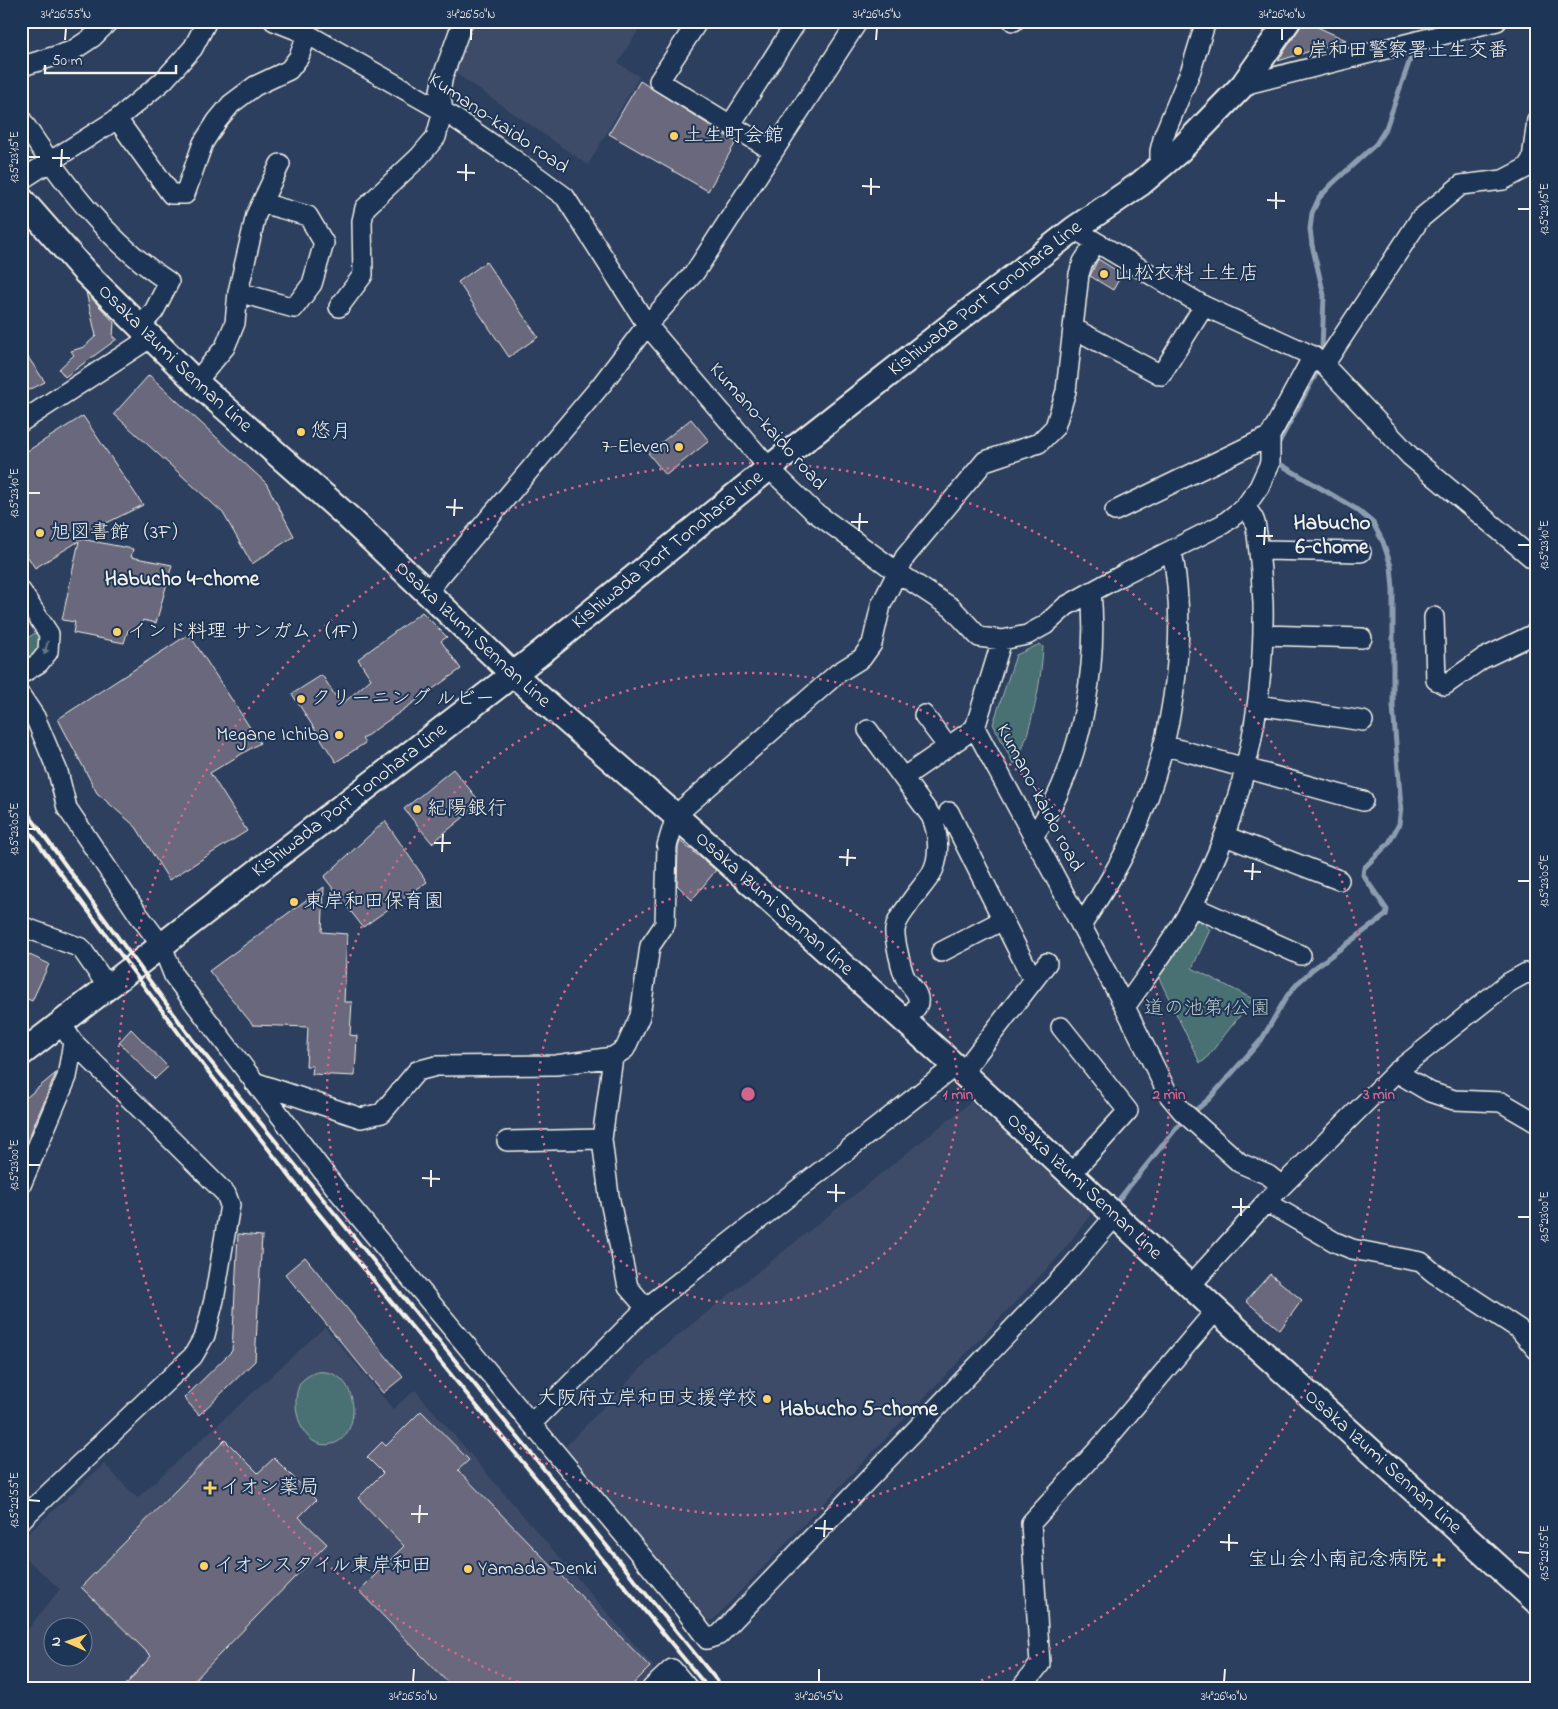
<svg xmlns="http://www.w3.org/2000/svg" width="1558" height="1709" viewBox="0 0 1558 1709" font-family="'Indie Flower','Klee One',sans-serif">
<style>
.built{fill:#3e4b67;fill-rule:evenodd}
.green{fill:#4a7073;stroke:#9fb0ae}
.lines{fill:none;stroke-linecap:round;stroke-linejoin:round}
.stream{stroke:#8c9db0;stroke-width:5}
.building{fill:#69687c;stroke:#f4f1e8}
.minor-casing{stroke:#f4f1e8;stroke-width:22}
.major-casing{stroke:#f4f1e8;stroke-width:28}
.minor{stroke:#1d3557;stroke-width:19}
.major{stroke:#1d3557;stroke-width:24}
.rail{stroke:#f4f1e8;stroke-width:4}
.oneway{fill:#68778a}
.ticks{fill:none;stroke:#f4f1e8;stroke-width:2}
.ring{fill:none;stroke:#d4648c;stroke-width:2.5;stroke-dasharray:2.5 5}
.poi-dot{fill:#ffd166;stroke:#1d3557;stroke-width:2}
.labels{text-anchor:middle;dominant-baseline:central;stroke-width:4;stroke-linejoin:round;paint-order:stroke}
.poi-label{font-size:20px;fill:#f4f1e8;stroke:#1d3557;text-anchor:start}
.street-label{font-size:20px;fill:#f4f1e8;stroke:#1d3557}
.park-label{font-size:20px;fill:#b8c4bf;stroke:#1d3557}
.neighbourhood-label{font-size:21px;font-weight:bold;fill:#f4f1e8;stroke:#1d3557}
.centre{fill:#d4648c;stroke:#1d3557;stroke-width:2.5}
.ring-label{font-size:15px;text-anchor:middle;font-weight:bold;fill:#d4648c;stroke:#1d3557;stroke-width:4;stroke-linejoin:round;paint-order:stroke}
.neatline{fill:none;stroke:#f4f1e8;stroke-width:2}
.ticks-label{font-size:12px;text-anchor:middle;fill:#f4f1e8}
</style>
<rect width="100%" height="100%" fill="#2c3f5e"/>
<filter id="ink" filterUnits="userSpaceOnUse"><feTurbulence type="fractalNoise" baseFrequency=".02" numOctaves="2"/><feDisplacementMap in="SourceGraphic" scale="10" xChannelSelector="R" yChannelSelector="G"/><feConvolveMatrix kernelMatrix="1 2 1 2 8 2 1 2 1" color-interpolation-filters="sRGB"/></filter>
<g filter="url(#ink)">
<path class="built" d="M 469,21 L 644,21 L 618,63 L 639,77 L 588,165 L 451,70 Z
M 971,1102 L 1092,1213 L 1059,1256 L 713,1620 L 709,1621 L 565,1447 L 657,1352 Z
M 325,1327 L 393,1409 L 415,1390 L 653,1666 L 651,1676 L 639,1688 L 21,1688 L 21,1638 L 60,1589 L 21,1554 L 21,1540 L 104,1464 L 137,1498 ZM 52,1626 L 82,1626 L 82,1656 L 52,1656 Z"/>
<path class="green" d="M 37,632 C 45,645 36,660 21,660 L 21,642 Z
M 1040,644 L 1043,647 C 1041,687 1032,725 1017,763 L 1013,763 L 993,724 L 1016,655 Z
M 1201,916 L 1209,919 L 1206,925 L 1210,930 L 1192,968 L 1253,999 L 1205,1060 L 1200,1063 L 1157,974 L 1193,919 Z
M 317,1372 C 361,1367 363,1437 332,1444 C 301,1452 288,1402 301,1382 C 305,1377 311,1374 317,1372 Z"/>
<g class="lines">
<path class="stream" d="M 21,21 L 22,21
M 1416,23 L 1416,21
M 1322,350 L 1324,295 L 1312,245 L 1310,229 L 1312,213 L 1319,198 L 1332,184 L 1376,144 L 1386,128 L 1411,57
M 1277,446 L 1318,370
M 1196,1110 L 1209,1099 L 1262,1039 L 1287,996 L 1299,982 L 1313,969 L 1386,915 L 1387,910 L 1363,875 L 1364,868 L 1389,843 L 1399,824 L 1401,807 L 1393,706 L 1393,589 L 1391,566 L 1383,542 L 1373,523 L 1356,509 L 1278,463 L 1277,459
M 1120,1198 L 1182,1121"/>
</g>
<path class="building" d="M 1304,21 L 1346,40 L 1278,61 L 1299,29 Z
M 640,81 L 736,142 L 708,191 L 609,134 Z
M 1098,259 L 1122,274 L 1113,290 L 1090,276 Z
M 486,262 L 538,337 L 509,357 L 458,282 Z
M 86,292 L 114,322 L 113,338 L 116,338 L 117,339 L 65,377 L 59,369 L 74,355 L 71,351 L 84,347 L 96,336 Z
M 21,347 L 45,382 L 21,394 Z
M 149,375 L 266,483 L 294,536 L 252,564 L 223,513 L 114,414 Z
M 83,416 L 143,505 L 76,538 L 133,549 L 131,557 L 172,565 L 156,623 L 143,620 L 139,631 L 128,630 L 124,643 L 73,633 L 75,622 L 62,620 L 79,541 L 35,568 L 21,546 L 21,455 Z
M 691,419 L 709,441 L 666,475 L 648,453 Z
M 422,612 L 447,637 L 441,641 L 461,669 L 362,739 L 365,743 L 336,762 L 292,694 L 322,675 L 341,705 L 371,679 L 358,659 Z
M 189,634 L 260,743 L 210,773 L 247,831 L 169,880 L 136,827 L 97,793 L 58,719 Z
M 453,769 L 481,803 L 432,843 L 404,809 Z
M 385,821 L 427,882 L 363,927 L 324,877 Z
M 680,841 L 716,870 L 692,900 L 677,885 L 678,848 Z
M 324,887 L 322,932 L 347,934 L 344,1002 L 352,1002 L 350,1035 L 357,1036 L 355,1076 L 312,1074 L 313,1066 L 306,1066 L 308,1027 L 253,1025 L 209,971 Z
M 21,951 L 49,964 L 32,1001 L 21,996 Z
M 131,1029 L 168,1067 L 155,1079 L 119,1042 Z
M 56,1073 L 43,1104 L 21,1156 L 21,1102 Z
M 238,1234 L 262,1236 L 255,1361 L 199,1415 L 184,1398 L 232,1351 Z
M 305,1257 L 403,1377 L 383,1393 L 285,1274 Z
M 1270,1274 L 1302,1300 L 1280,1330 L 1246,1301 Z
M 421,1411 L 469,1460 L 458,1470 L 650,1667 L 629,1688 L 453,1688 L 359,1591 L 404,1546 L 358,1498 L 383,1473 L 367,1457 L 382,1442 L 386,1446 Z
M 225,1440 L 258,1473 L 274,1458 L 316,1500 L 299,1517 L 327,1544 L 187,1688 L 123,1688 L 151,1656 L 81,1587 Z"/>
<g class="lines">
<g class="minor-casing">
<path id="minor" d="M 274,21 L 307,34 L 453,117 L 508,155 L 565,197 L 647,325 L 769,468 L 813,511 L 897,572 L 952,608 L 979,637 L 1002,640 L 1027,635 L 1045,625 L 1066,606 L 1126,573 L 1223,524 L 1245,507 L 1259,487 L 1270,463 L 1270,436 L 1313,356 L 1204,306 L 1074,229
M 698,21 L 659,81 L 773,151
M 1013,21 L 1014,21
M 21,69 L 26,65 L 72,51 L 93,37 L 109,21
M 1243,85 L 1497,21
M 21,119 C 61,180 107,242 169,282 L 154,311 L 139,327
M 117,119 L 171,194 L 185,194 L 203,143 L 217,121 L 231,104 L 255,86 L 289,70 L 299,57 L 307,34
M 731,124 L 797,21
M 1160,167 L 1160,151 L 1164,135 L 1191,70 L 1206,21
M 21,180 L 117,119 L 163,81 L 193,48 L 207,21
M 238,292 L 294,308 L 312,284 L 324,243 L 308,216 L 262,203
M 339,307 L 363,275 L 362,221 L 365,208 L 419,157 L 436,137 L 443,111 L 440,91 L 443,76 L 463,21
M 1073,328 L 1161,375 L 1204,306
M 1314,357 L 1324,365 L 1410,456 L 1537,562
M 1324,365 L 1420,219 L 1461,185 L 1503,180 L 1526,168 L 1532,159 L 1537,120
M 196,382 L 225,347 L 235,323 L 238,292 L 256,215 L 280,164
M 21,422 L 150,338
M 1115,511 L 1270,436
M 1259,550 L 1361,552
M 21,591 L 49,634 L 48,652 L 39,663 L 21,674
M 426,593 L 602,384 L 647,325 L 695,272 L 858,21
M 1434,617 L 1436,680 L 1445,685 L 1482,659 L 1534,634
M 1263,635 L 1362,638
M 1002,640 L 975,728 L 1125,1007 L 1168,1094 L 1182,1111 L 1240,1163 L 1268,1175 L 1282,1186
M 21,696 L 35,717 L 58,772 L 67,808 L 138,914 L 162,946 L 174,976 L 337,1190 L 673,1594 L 707,1639 L 719,1635 L 1070,1269 L 1115,1216
M 1258,705 L 1363,721
M 924,715 L 948,747
M 868,730 L 931,816 C 939,833 941,859 930,876 C 923,886 914,896 907,907 C 902,914 896,921 895,930 C 894,938 902,973 906,979 C 911,987 922,995 917,1006 C 915,1011 908,1017 904,1021
M 1163,745 L 1363,801
M 904,777 L 975,728
M 949,812 L 1033,980
M 1033,836 C 1039,828 1045,819 1050,810 C 1083,748 1098,663 1091,592
M 1225,836 L 1339,880
M 1192,906 L 1301,955
M 21,926 L 81,948 L 108,987
M 1081,926 C 1099,898 1117,870 1131,840 C 1170,755 1190,643 1172,551
M 941,952 L 1003,920
M 1125,1007 C 1148,974 1173,942 1192,906 C 1243,813 1265,708 1263,603 C 1262,580 1260,557 1257,534 C 1256,530 1256,524 1254,520 C 1252,515 1248,511 1245,507
M 1061,1027 L 1128,1111 L 1071,1174
M 613,1057 L 602,1139 L 609,1196 L 628,1287 L 646,1308
M 1396,1072 L 1430,1092 L 1454,1100 L 1501,1102 L 1537,1123
M 962,1073 L 1047,963
M 254,1082 L 361,1118 L 382,1113 L 417,1071 L 436,1066 L 556,1065 L 613,1057 L 625,1049 L 640,1016 L 650,946 L 665,924 L 667,846 L 676,816 L 685,807 L 838,673 L 862,658 L 872,644 L 881,605 L 905,557 L 985,461 L 1039,443 L 1055,427 L 1066,391 L 1079,274 L 1083,262 L 1096,242
M 507,1141 L 602,1139
M 21,1185 L 67,1077 L 73,1042
M 1266,1202 L 1335,1242 L 1352,1249 L 1421,1262 L 1434,1273 L 1519,1329 L 1537,1350
M 1190,1286 L 1266,1202 L 1396,1072 L 1508,983 L 1526,973 L 1537,974
M 532,1423 L 646,1308 L 955,1066
M 21,1520 L 193,1356 L 205,1335 L 214,1300 L 230,1205 L 226,1194 L 73,1042 L 61,1023
M 652,1688 L 672,1669 L 688,1688
M 1021,1688 L 1040,1664 L 1031,1523 L 1103,1444 L 1216,1310"/>
</g>
<g class="major-casing">
<g id="major">
<path id="s1" d="M 21,199 L 86,273 L 196,382 L 348,517 L 513,674 L 676,816 L 955,1066 L 1216,1310 L 1537,1602"/>
<path id="s2" d="M 21,1054 L 538,655 L 769,468 L 1074,229 L 1140,184 L 1180,150 L 1243,85 L 1288,21"/>
</g>
</g>
<use href="#minor" class="minor"/>
<use href="#major" class="major"/>
<path class="rail" d="M 21,804 L 192,1039 L 723,1688
M 21,820 L 186,1043 L 315,1209 L 708,1688"/>
</g>
<defs><path id="oneway-solid" d="M-6-.8H1V-3.2L6.5 0L1 3.2V.8H-6Z" transform="scale(1.25)"/></defs>
<use class="oneway" href="#oneway-solid" transform="translate(46 648) rotate(105)"/>
</g>
<path class="ticks" d="M 65,40 L 66,28M 471,40 L 471,28M 876,40 L 877,28M 1282,40 L 1282,28M 28,157 L 40,157M 52,158 L 70,158M 61,167 L 62,149M 457,172 L 475,173M 466,181 L 466,164M 862,186 L 880,187M 871,195 L 871,178M 1267,200 L 1285,201M 1276,209 L 1276,192M 1518,209 L 1530,209M 28,493 L 40,493M 446,507 L 463,508M 454,516 L 455,499M 851,522 L 868,522M 859,531 L 860,513M 1256,536 L 1273,536M 1264,545 L 1265,527M 1518,545 L 1530,545M 28,829 L 40,829M 434,843 L 451,843M 442,852 L 443,834M 839,857 L 856,858M 847,866 L 848,849M 1244,871 L 1261,872M 1252,880 L 1253,863M 1518,881 L 1530,881M 28,1165 L 40,1165M 422,1178 L 440,1179M 431,1187 L 431,1170M 827,1192 L 845,1193M 836,1202 L 836,1184M 1232,1207 L 1250,1207M 1241,1216 L 1241,1198M 1518,1217 L 1530,1217M 28,1500 L 40,1501M 411,1514 L 428,1514M 419,1523 L 420,1505M 815,1528 L 833,1529M 824,1537 L 825,1520M 1220,1542 L 1238,1543M 1229,1551 L 1229,1534M 1518,1552 L 1530,1553M 413,1682 L 414,1669M 819,1682 L 819,1669M 1224,1682 L 1225,1669"/>
<g class="ring">
<circle cx="748" cy="1094" r="210"/>
<circle cx="748" cy="1094" r="421"/>
<path d="M532 1687A631 631 0 1 1 964 1687"/>
</g>
<g class="poi-dot">
<circle cx="1298" cy="51" r="5"/>
<circle cx="674" cy="136" r="5"/>
<circle cx="1104" cy="274" r="5"/>
<circle cx="301" cy="432" r="5"/>
<circle cx="679" cy="447" r="5"/>
<circle cx="40" cy="533" r="5"/>
<circle cx="117" cy="632" r="5"/>
<circle cx="301" cy="699" r="5"/>
<circle cx="339" cy="735" r="5"/>
<circle cx="417" cy="809" r="5"/>
<circle cx="294" cy="902" r="5"/>
<circle cx="767" cy="1399" r="5"/>
<path d="M207.5 1480.5h5v5h5v5h-5v5h-5v-5h-5v-5h5z"/>
<path d="M1436.5 1552.5h5v5h5v5h-5v5h-5v-5h-5v-5h5z"/>
<circle cx="204" cy="1566" r="5"/>
<circle cx="468" cy="1569" r="5"/>
</g>
<g class="labels">
<g class="poi-label">
<text x="1308" y="51">岸和田警察署土生交番</text>
<text x="684" y="136">土生町会館</text>
<text x="1114" y="274">山松衣料 土生店</text>
<text x="311" y="432">悠月</text>
<text x="669" y="447" text-anchor="end">7-Eleven</text>
<text x="50" y="533">旭図書館（3F）</text>
<text x="127" y="632">インド料理 サンガム（1F）</text>
<text x="311" y="699">クリーニング ルビー</text>
<text x="329" y="735" text-anchor="end">Megane Ichiba</text>
<text x="427" y="809">紀陽銀行</text>
<text x="304" y="902">東岸和田保育園</text>
<text x="757" y="1399" text-anchor="end">大阪府立岸和田支援学校</text>
<text x="220" y="1488">イオン薬局</text>
<text x="1428" y="1560" text-anchor="end">宝山会小南記念病院</text>
<text x="214" y="1566">イオンスタイル東岸和田</text>
<text x="478" y="1569">Yamada Denki</text>
</g>
<g class="street-label">
<text transform="translate(498 124) rotate(34)">Kumano-kaido road</text>
<text stroke="none"><textPath href="#s2" startOffset="1225">Kishiwada Port Tonohara Line</textPath></text>
<text stroke="none"><textPath href="#s1" startOffset="222">Osaka Izumi Sennan Line</textPath></text>
<text transform="translate(767 427) rotate(48)">Kumano-kaido road</text>
<text stroke="none"><textPath href="#s2" startOffset="820">Kishiwada Port Tonohara Line</textPath></text>
<text stroke="none"><textPath href="#s1" startOffset="628">Osaka Izumi Sennan Line</textPath></text>
<text transform="translate(1039 798) rotate(62)">Kumano-kaido road</text>
<text stroke="none"><textPath href="#s2" startOffset="415">Kishiwada Port Tonohara Line</textPath></text>
<text stroke="none"><textPath href="#s1" startOffset="1032">Osaka Izumi Sennan Line</textPath></text>
<text stroke="none"><textPath href="#s1" startOffset="1452">Osaka Izumi Sennan Line</textPath></text>
<text stroke="none"><textPath href="#s1" startOffset="1858">Osaka Izumi Sennan Line</textPath></text>
</g>
<g class="park-label">
<text x="1207" y="1009">道の池第1公園</text>
</g>
<g class="neighbourhood-label">
<text x="1332" y="524">Habucho<tspan x="1332" dy="24">6-chome</tspan></text>
<text x="182" y="580">Habucho 4-chome</text>
<text x="859" y="1410">Habucho 5-chome</text>
</g>
</g>
<circle cx="748" cy="1094" r="8" class="centre"/>
<g class="ring-label">
<text x="958" y="1099">1 min</text>
<text x="1169" y="1099">2 min</text>
<text x="1379" y="1099">3 min</text>
</g>
<rect width="1558" height="1709" fill="none" stroke="#1d3557" stroke-width="55"/>
<g transform="translate(68 1642) rotate(272)"><circle r="24" fill="#1d3557" stroke="#738091"/>
<path d="M0-4L9 19L0 12L-9 19Z" fill="#ffd166"/>
<text y="-8" font-size="14" font-weight="bold" text-anchor="middle" fill="#f4f1e8">N</text>
</g>
<path d="M45 65v8h131v-8" fill="none" stroke="#f4f1e8" stroke-width="2.5"/>
<text x="52" y="65" font-size="15" fill="#f4f1e8" stroke="#1d3557" stroke-width="4" paint-order="stroke">50 m</text>
<rect x="28" y="28" width="1502" height="1654" class="neatline"/>
<g class="ticks-label">
<text x="66" y="18">34°26'55"N</text>
<text x="471" y="18">34°26'50"N</text>
<text x="877" y="18">34°26'45"N</text>
<text x="1282" y="18">34°26'40"N</text>
<text transform="translate(14 157) rotate(-90)" y="4">135°23'15"E</text>
<text transform="translate(1544 209) rotate(-90)" y="4">135°23'15"E</text>
<text transform="translate(14 493) rotate(-90)" y="4">135°23'10"E</text>
<text transform="translate(1544 545) rotate(-90)" y="4">135°23'10"E</text>
<text transform="translate(14 829) rotate(-90)" y="4">135°23'05"E</text>
<text transform="translate(1544 881) rotate(-90)" y="4">135°23'05"E</text>
<text transform="translate(14 1165) rotate(-90)" y="4">135°23'00"E</text>
<text transform="translate(1544 1217) rotate(-90)" y="4">135°23'00"E</text>
<text transform="translate(14 1500) rotate(-90)" y="4">135°22'55"E</text>
<text transform="translate(1544 1553) rotate(-90)" y="4">135°22'55"E</text>
<text x="413" y="1700">34°26'50"N</text>
<text x="819" y="1700">34°26'45"N</text>
<text x="1224" y="1700">34°26'40"N</text>
</g>
</svg>
